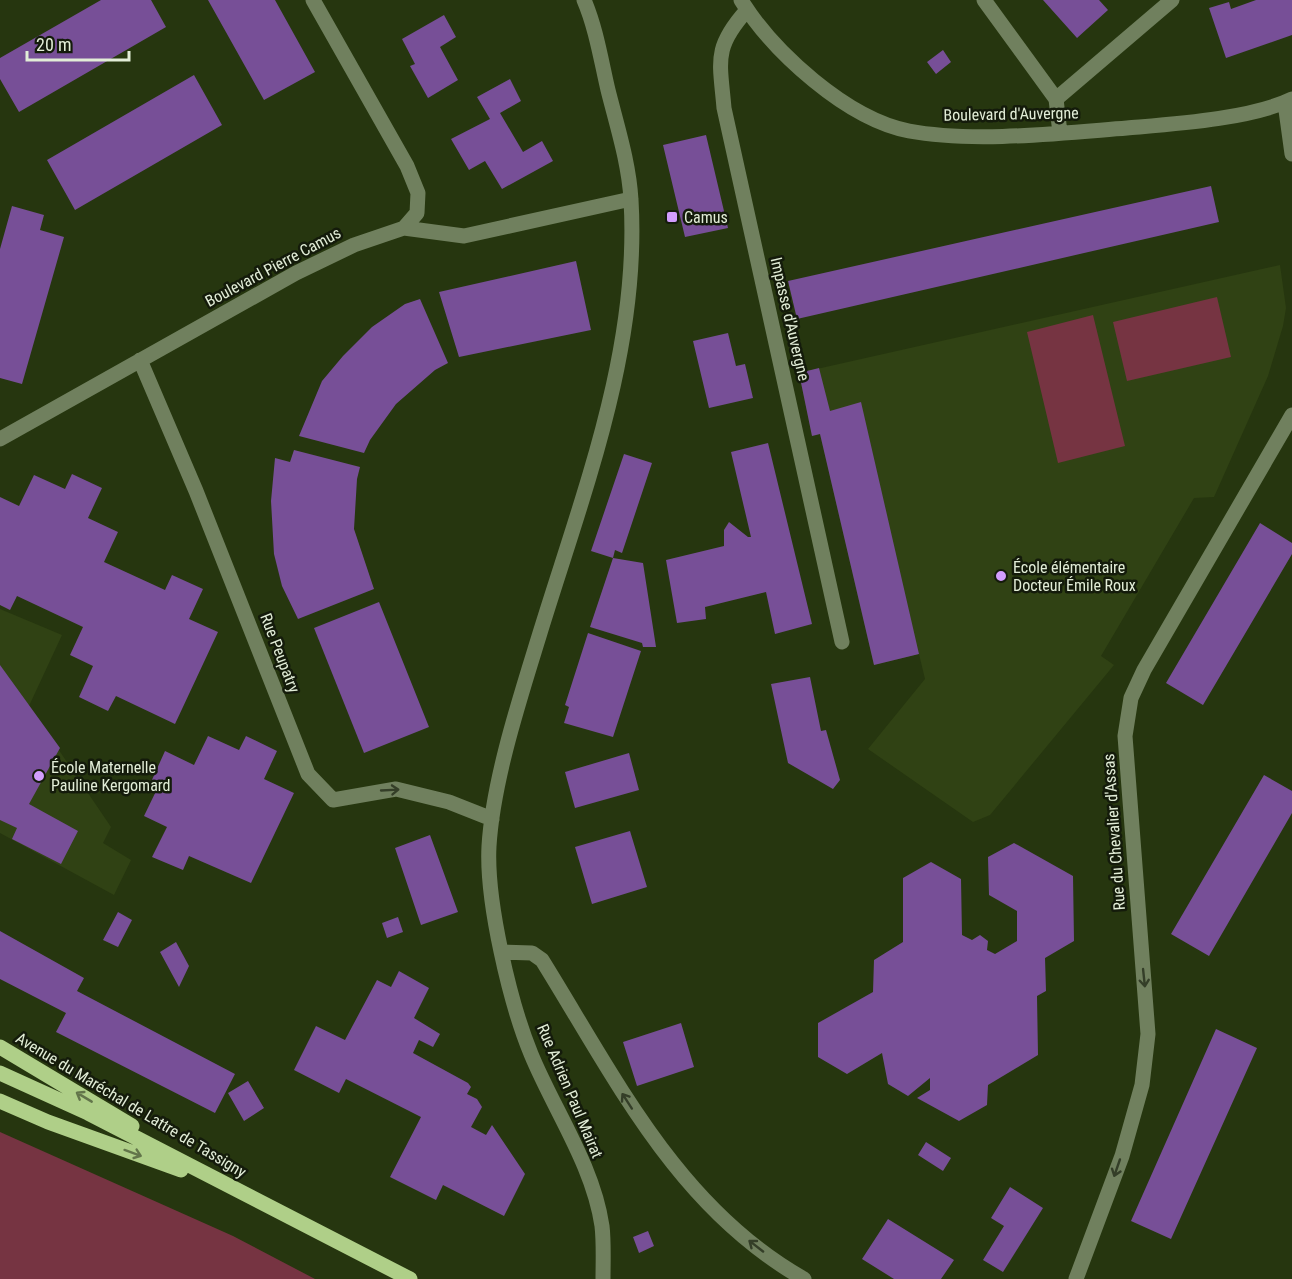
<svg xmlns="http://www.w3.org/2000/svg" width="1292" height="1279" viewBox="0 0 1292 1279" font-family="'Roboto Condensed',sans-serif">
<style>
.built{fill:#304214}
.green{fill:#763442}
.building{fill:#774f97}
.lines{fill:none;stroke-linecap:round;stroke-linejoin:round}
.minor{stroke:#70805e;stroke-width:15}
.major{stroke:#afcf88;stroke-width:15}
.oneway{stroke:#343e28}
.oneway2{stroke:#62754a}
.poi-dot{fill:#d29dfd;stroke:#141b0b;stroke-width:2}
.labels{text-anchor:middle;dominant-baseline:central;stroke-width:5;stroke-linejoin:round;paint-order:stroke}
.street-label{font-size:16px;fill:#e2edd7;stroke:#141b0b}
.poi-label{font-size:16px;fill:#e2edd7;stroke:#141b0b;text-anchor:start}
</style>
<rect width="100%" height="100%" fill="#26360f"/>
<path class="built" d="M 1280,265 L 1286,308 L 1283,326 L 1268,376 L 1214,497 L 1194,498 L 1101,656 L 1114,665 L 990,815 L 973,822 L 868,749 L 925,679 L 919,654 L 874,665 L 820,434 L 812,436 L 799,373 Z
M 0,609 L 62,635 L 29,706 L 111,827 L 103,843 L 131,860 L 114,895 L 0,833 Z"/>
<path class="green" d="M 1217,297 L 1231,357 L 1127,381 L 1113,322 Z
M 1093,315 L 1125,446 L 1058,463 L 1027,332 Z
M 0,1132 L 233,1236 L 315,1279 L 0,1279 Z"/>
<path class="building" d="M 101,0 L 151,0 L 166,27 L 19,112 L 0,79 L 0,58 Z
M 208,0 L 275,0 L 315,72 L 264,100 Z
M 1043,0 L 1099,0 L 1108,10 L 1077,38 Z
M 1256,0 L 1292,0 L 1292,35 L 1226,58 L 1209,8 L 1229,2 L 1231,9 Z
M 444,15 L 456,37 L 440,47 L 458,80 L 428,98 L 410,66 L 415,64 L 402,39 Z
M 943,50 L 951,62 L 936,74 L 927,62 Z
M 194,75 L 222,125 L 75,210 L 47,160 Z
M 510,79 L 521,101 L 500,113 L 523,152 L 542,141 L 553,161 L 502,189 L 485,161 L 469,170 L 451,139 L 490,119 L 477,97 Z
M 706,135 L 728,228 L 685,237 L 663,145 Z
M 1211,186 L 1219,222 L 797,319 L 788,281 Z
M 12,206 L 44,215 L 40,230 L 64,237 L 22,384 L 0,378 L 0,249 Z
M 576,261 L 591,330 L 459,357 L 439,292 Z
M 420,299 L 448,363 L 435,370 L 396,404 L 370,440 L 364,453 L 299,436 L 322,381 L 343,356 L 372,327 L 405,304 Z
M 728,333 L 736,366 L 745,364 L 753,398 L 709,408 L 693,341 Z
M 819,368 L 830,411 L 861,402 L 919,654 L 874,665 L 820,434 L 812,436 L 799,373 Z
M 768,443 L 812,624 L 775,634 L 766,592 L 705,607 L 706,619 L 677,623 L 666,560 L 724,546 L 724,530 L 729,522 L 748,537 L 751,537 L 731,452 Z
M 294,450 L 360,467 L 357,479 L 354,529 L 374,589 L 298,619 L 282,586 L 274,554 L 271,501 L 275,458 L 290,462 Z
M 624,454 L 652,463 L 622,553 L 615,550 L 613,558 L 643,563 L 656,647 L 643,647 L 642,643 L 590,627 L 613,558 L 591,551 Z
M 72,474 L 102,488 L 88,518 L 118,532 L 104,562 L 165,590 L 172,575 L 203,589 L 189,619 L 218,632 L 175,724 L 116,696 L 108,711 L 79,697 L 93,666 L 70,655 L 83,627 L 17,596 L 10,610 L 0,605 L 0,497 L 19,506 L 34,475 L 65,489 Z
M 1260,523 L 1292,543 L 1292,554 L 1203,705 L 1166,683 Z
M 379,602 L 429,727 L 364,753 L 314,628 Z
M 588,633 L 641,651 L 613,737 L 564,723 L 569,707 L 565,705 Z
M 0,665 L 60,748 L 29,804 L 78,831 L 61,864 L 12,839 L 17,828 L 0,820 Z
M 810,677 L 821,731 L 826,730 L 840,780 L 833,789 L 788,763 L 771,684 Z
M 208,736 L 239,750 L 246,736 L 277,751 L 264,779 L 294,793 L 251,883 L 189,856 L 183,870 L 152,857 L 167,827 L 144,816 L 159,785 L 151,782 L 165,751 L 194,765 Z
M 629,753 L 639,790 L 575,808 L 565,772 Z
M 1264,775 L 1292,791 L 1292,813 L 1209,956 L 1171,934 Z
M 630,831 L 647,887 L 592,904 L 575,847 Z
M 430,835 L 458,912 L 421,925 L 395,848 Z
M 1014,843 L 1073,876 L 1074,941 L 1045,958 L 1046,991 L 1037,996 L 1038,1055 L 988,1085 L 987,1105 L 959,1121 L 917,1098 L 930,1090 L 930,1078 L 908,1096 L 888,1084 L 882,1053 L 847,1074 L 818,1057 L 818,1023 L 873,992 L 874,960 L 903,942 L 903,878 L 931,862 L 961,879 L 962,935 L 972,940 L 980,935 L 988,941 L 987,950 L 995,954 L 1017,941 L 1017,911 L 989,895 L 988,857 Z
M 118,912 L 132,920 L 118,947 L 103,940 Z
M 398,917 L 403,932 L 387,938 L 382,923 Z
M 0,931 L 84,978 L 77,991 L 235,1074 L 215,1113 L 56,1032 L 66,1013 L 0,979 Z
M 176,942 L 189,966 L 179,987 L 160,952 Z
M 399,971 L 429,988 L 414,1018 L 440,1034 L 433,1047 L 419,1040 L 413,1053 L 468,1083 L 471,1087 L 467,1094 L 477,1099 L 482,1107 L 471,1127 L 486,1135 L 492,1125 L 525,1174 L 504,1216 L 443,1185 L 436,1200 L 390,1177 L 421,1117 L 346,1079 L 339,1093 L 294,1070 L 316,1026 L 345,1040 L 377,980 L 391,987 Z
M 681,1023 L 694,1067 L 637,1086 L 623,1042 Z
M 1216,1029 L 1257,1048 L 1171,1239 L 1131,1221 Z
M 248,1081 L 264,1108 L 244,1121 L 228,1093 Z
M 926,1142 L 951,1158 L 943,1171 L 918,1155 Z
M 1010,1187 L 1043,1208 L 1003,1272 L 983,1260 L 1004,1226 L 991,1218 Z
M 888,1219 L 954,1260 L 941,1279 L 894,1279 L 862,1259 Z
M 648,1231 L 654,1246 L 639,1253 L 633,1237 Z"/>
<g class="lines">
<path class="minor" d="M 584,0 C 596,28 601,60 608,90 C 617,126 629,163 631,200 C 640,349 583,493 540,633 C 520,698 493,780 489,846 C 486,901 510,1003 531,1054 C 554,1110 593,1165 602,1226 C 604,1243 603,1262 603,1279
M 741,0 C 773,52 847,119 909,131 C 973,143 1062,133 1127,128 C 1173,124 1251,119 1292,99
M 984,0 L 1056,99 L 1060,133
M 747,10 C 713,48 720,61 724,108 L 842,642
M 1056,99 L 1172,0
M 1285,103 L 1292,154
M 404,228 L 464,236 L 631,199
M 140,360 L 196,491 L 308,774 L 333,800 L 396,789 L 449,802 L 492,819
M 0,439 L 296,273 L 354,245 L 404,228 L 417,213 L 418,193 L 407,166 L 313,0
M 502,952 L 532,953 L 542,960 C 616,1079 678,1208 804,1279
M 1076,1279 L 1122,1156 L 1142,1085 L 1148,1034 L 1125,736 L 1131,698 L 1144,670 L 1292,415"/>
<path class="major" d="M 0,1047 L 132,1126
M 0,1073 L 88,1113 L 410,1279
M 0,1101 L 48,1122 L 181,1170"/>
</g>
<defs><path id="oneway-shaft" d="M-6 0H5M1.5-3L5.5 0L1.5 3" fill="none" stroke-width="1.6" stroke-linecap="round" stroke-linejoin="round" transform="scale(1.5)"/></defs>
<g class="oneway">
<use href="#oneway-shaft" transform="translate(390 790) rotate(-3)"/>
<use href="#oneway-shaft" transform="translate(1144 978) rotate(84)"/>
<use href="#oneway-shaft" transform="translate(627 1101) rotate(-123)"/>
<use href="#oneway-shaft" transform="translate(1117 1168) rotate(109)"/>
<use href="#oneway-shaft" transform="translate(756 1246) rotate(-142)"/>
</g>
<g class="oneway2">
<use href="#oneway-shaft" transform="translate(84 1097) rotate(-149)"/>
<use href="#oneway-shaft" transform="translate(133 1153) rotate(20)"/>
</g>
<g class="poi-dot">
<rect x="666" y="211" width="12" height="12" rx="3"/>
<circle cx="1001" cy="576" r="6"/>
<circle cx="39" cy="776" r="6"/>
</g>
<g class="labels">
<g class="street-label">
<text transform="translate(1011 114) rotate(-1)">Boulevard d'Auvergne</text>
<text transform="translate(273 267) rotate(-28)">Boulevard Pierre Camus</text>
<text transform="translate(790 319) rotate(77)">Impasse d'Auvergne</text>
<text transform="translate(280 653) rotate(69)">Rue Peupatry</text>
<text transform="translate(1114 832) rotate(-94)">Rue du Chevalier d'Assas</text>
<text transform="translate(570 1091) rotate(67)">Rue Adrien Paul Mairat</text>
<text transform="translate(131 1105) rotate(31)">Avenue du Maréchal de Lattre de Tassigny</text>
</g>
<g class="poi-label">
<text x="684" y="217">Camus</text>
<text x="1013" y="567">École élémentaire<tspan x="1013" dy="18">Docteur Émile Roux</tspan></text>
<text x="51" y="767">École Maternelle<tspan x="51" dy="18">Pauline Kergomard</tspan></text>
</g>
</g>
<path d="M27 51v9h102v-9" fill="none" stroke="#e2edd7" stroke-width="3"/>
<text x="36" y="51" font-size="18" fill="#e2edd7" stroke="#141b0b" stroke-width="4.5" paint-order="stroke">20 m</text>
</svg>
